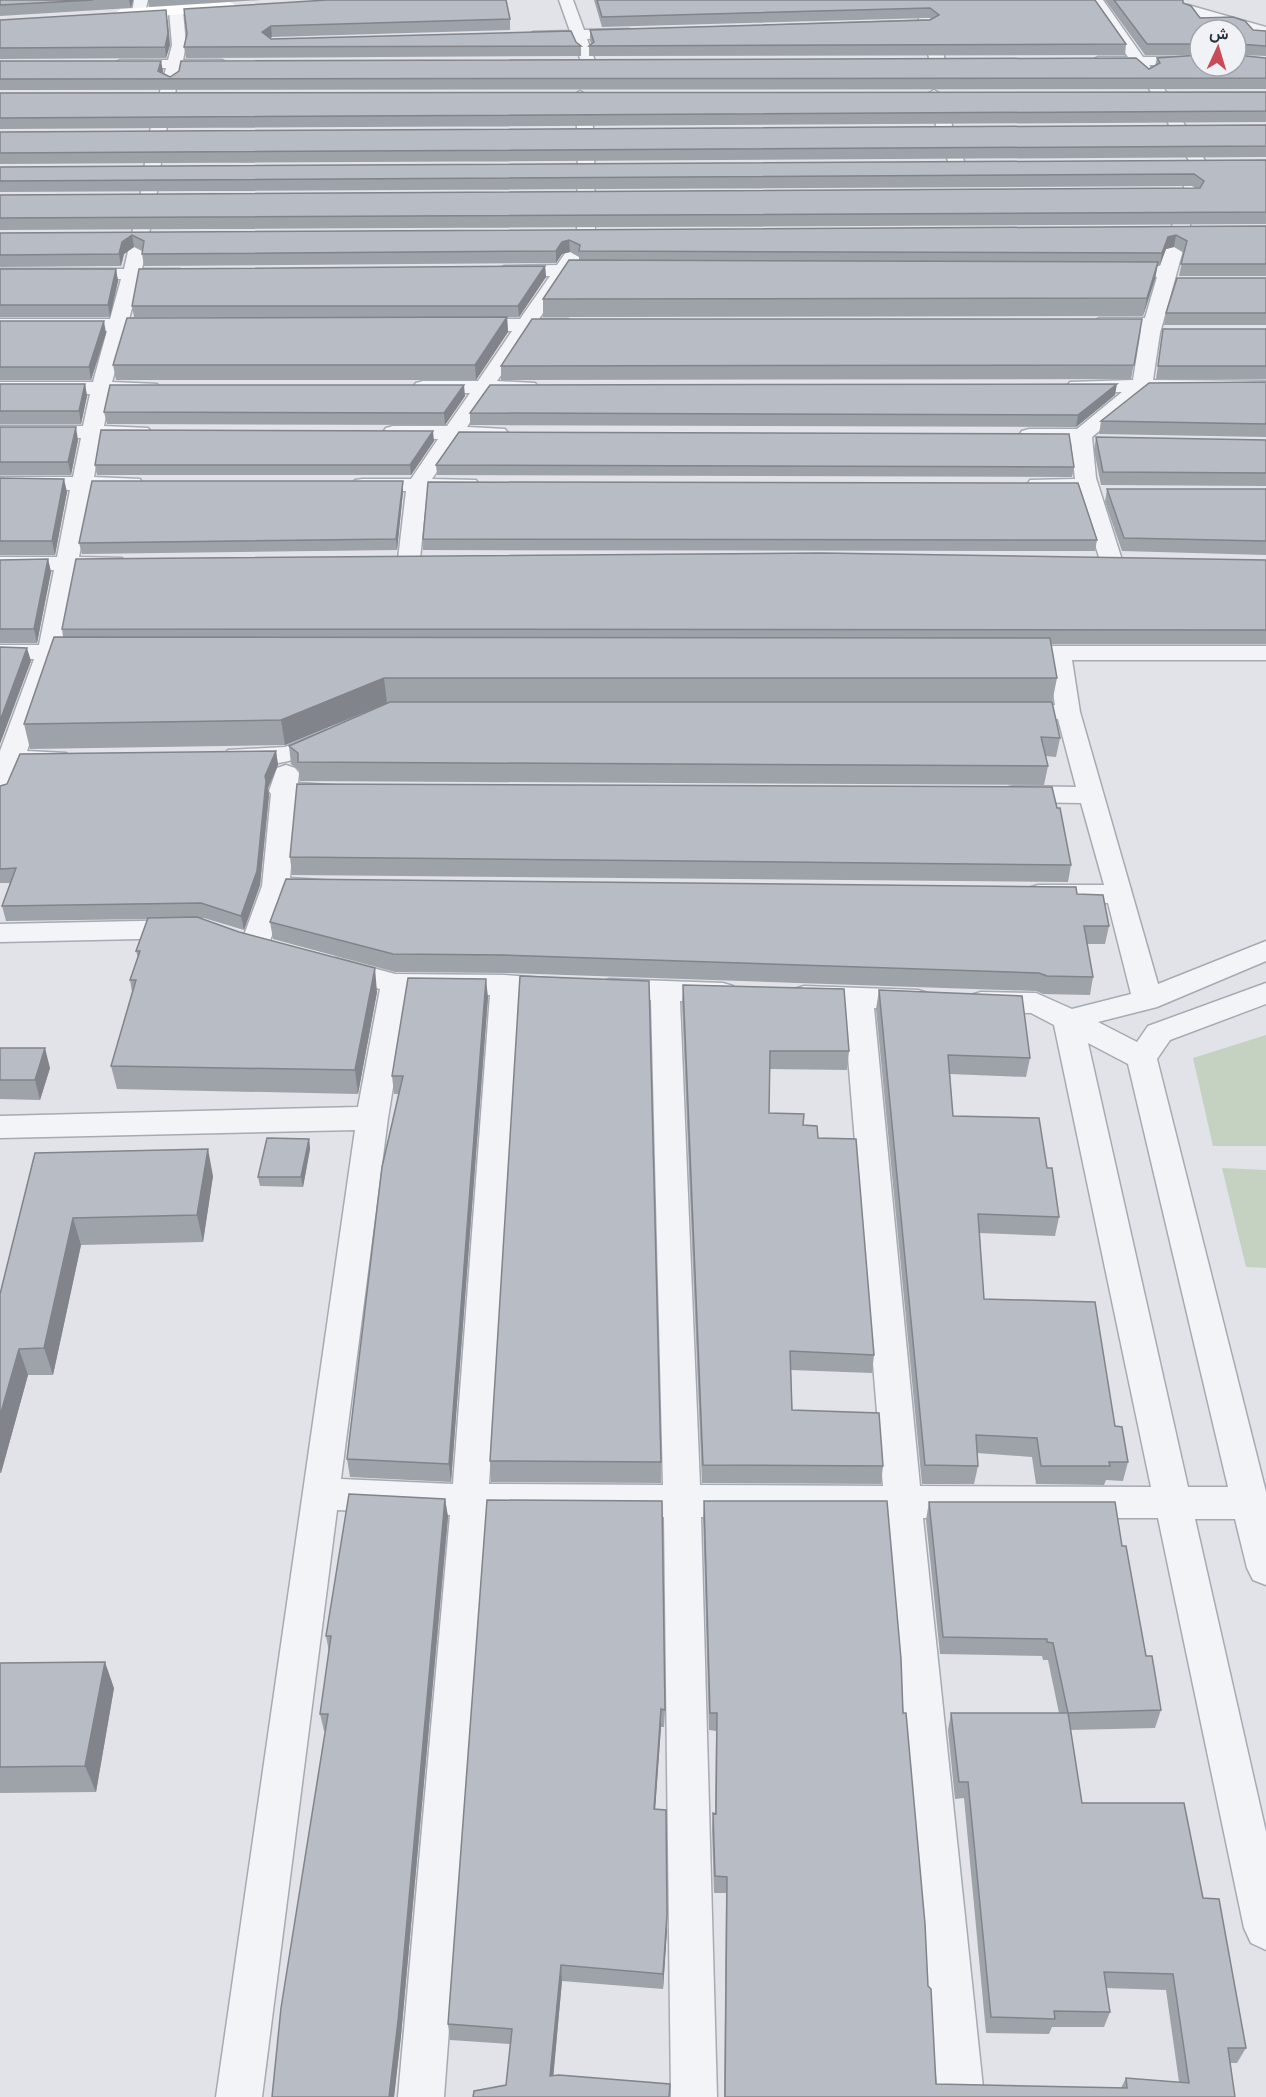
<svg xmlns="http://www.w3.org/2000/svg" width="1266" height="2097" viewBox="0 0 1266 2097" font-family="'Roboto Condensed',Vazirmatn,sans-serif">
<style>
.green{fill:#c5d2c2}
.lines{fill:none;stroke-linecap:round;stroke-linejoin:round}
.minor-casing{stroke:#a6aab3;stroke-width:3}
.minor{fill:#f3f4f7;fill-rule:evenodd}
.secondary{fill:#fff;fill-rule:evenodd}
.wall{fill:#9ea2a9}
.shaded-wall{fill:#81848a}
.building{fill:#b8bcc5;stroke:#81848a;stroke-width:1.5}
</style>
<rect width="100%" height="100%" fill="#e1e3e9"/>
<path class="green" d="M 1266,1035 L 1266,1146 L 1213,1146 L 1193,1058 Z
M 1222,1168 L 1266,1170 L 1266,1268 L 1246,1267 Z"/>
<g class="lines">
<g class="minor-casing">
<path id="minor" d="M 134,0 L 148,0 L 144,16 L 139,17 L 132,13 Z
M 559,0 L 573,0 L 584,30 L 629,29 L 636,33 L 629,37 L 587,39 L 595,61 L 588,65 L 581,61 L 573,39 L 528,39 L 526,36 L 533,32 L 570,31 Z
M 914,0 L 928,0 L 951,81 L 948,84 L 943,86 L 935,81 Z
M 1089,0 L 1103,0 L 1143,57 L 1200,57 L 1200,65 L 1149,65 C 1171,97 1187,131 1207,164 L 1160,333 L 1153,380 L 1266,381 L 1266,393 L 1146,392 L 1092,437 L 1096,478 L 1122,560 L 1119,565 L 1103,565 L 1100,560 L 1078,491 L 1030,490 L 1027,485 L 1030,480 L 1075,479 L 1071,441 L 1022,439 L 1019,435 L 1022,431 L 1029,429 L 1077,429 L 1122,392 L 1077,392 L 1070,390 L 1067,386 L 1070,382 L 1133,380 L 1141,330 L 1099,330 L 1090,324 L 1099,318 L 1145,318 L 1157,277 L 1116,276 L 1107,271 L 1116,266 L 1160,266 L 1191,164 C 1171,131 1156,97 1134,65 L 1098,65 L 1091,61 L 1098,57 L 1128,57 Z
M 1188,5 L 1266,27 L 1266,35 L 1183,12 L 1183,6 Z
M 176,7 L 183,11 L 186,45 L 183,60 L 222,60 L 229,64 L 222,68 L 181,68 L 165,135 L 156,198 L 142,269 L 180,269 L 189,274 L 180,279 L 140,279 L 129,319 L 166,319 L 175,325 L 166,331 L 126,331 L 112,382 L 157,384 L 160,388 L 157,392 L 110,394 L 104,426 L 148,428 L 151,432 L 148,436 L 101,438 L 94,477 L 140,479 L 143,484 L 140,489 L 92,490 L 79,557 L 122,558 L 125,563 L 122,568 L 76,570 L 62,645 L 98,647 L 102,652 L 98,657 L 58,659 L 27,751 L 66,753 L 70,758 L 66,763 L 22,766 L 9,797 L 0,799 L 0,751 L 34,659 L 0,659 L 0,645 L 39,645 L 54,570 L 0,571 L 0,557 L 57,557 L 70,490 L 0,489 L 0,477 L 73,477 L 81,438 L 0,438 L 0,426 L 83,426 L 90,394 L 0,394 L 0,382 L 93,382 L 107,331 L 0,331 L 0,319 L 110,319 L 121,279 L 0,279 L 0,269 L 124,269 L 140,198 L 149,135 L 166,68 L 120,68 L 113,64 L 120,60 L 168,60 L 172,45 L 169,11 Z
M 934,90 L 942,95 L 965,164 L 963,167 L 951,167 L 949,164 L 926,95 Z
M 580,91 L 588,96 L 594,134 L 595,236 L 575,265 L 603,265 L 612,270 L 603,275 L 568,276 L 539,319 L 568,319 L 577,325 L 568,331 L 531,331 L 497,381 L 535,383 L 538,387 L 535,391 L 489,393 L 467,427 L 505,429 L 508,433 L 505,437 L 459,439 L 432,479 L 476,480 L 479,485 L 476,490 L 427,491 L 420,559 L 417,564 L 401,564 L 398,559 L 406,491 L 355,490 L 352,485 L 355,480 L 363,479 L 411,479 L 438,439 L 393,438 L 386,436 L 383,432 L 386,428 L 393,426 L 447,426 L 470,393 L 423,393 L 416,391 L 413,387 L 416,383 L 423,381 L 478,381 L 512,331 L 466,331 L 457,325 L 466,319 L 520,319 L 550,276 L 504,276 L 495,271 L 504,266 L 557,265 L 577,236 L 578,134 L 572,96 Z
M 1011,646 L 1266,646 L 1266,660 L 1072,660 L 1080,712 L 1158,984 L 1266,941 L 1266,961 L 1157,1007 L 1098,1022 L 1137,1042 L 1148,1026 L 1266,983 L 1266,1004 L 1170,1040 L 1157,1059 L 1266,1492 L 1266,1585 L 1253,1580 L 1247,1568 L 1235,1519 L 1195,1519 L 1266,1832 L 1266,1950 L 1251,1943 L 1244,1928 L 1158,1518 L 923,1518 L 984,2097 L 938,2097 L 886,1517 L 701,1517 L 717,2097 L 671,2097 L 664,1517 L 487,1516 L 444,2097 L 398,2097 L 450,1515 L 337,1510 L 262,2097 L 216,2097 L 355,1130 L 0,1138 L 0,1116 L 358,1107 L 380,989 L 326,975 L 322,968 L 326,961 L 336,958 L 395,974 L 505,975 L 569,980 L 574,987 L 569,994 L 559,997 L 519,996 L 489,1484 L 663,1485 L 651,1000 L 600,996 L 595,989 L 600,982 L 610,979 L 723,983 L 733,986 L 738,993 L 733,1000 L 723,1003 L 680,1001 L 700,1485 L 883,1486 L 844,1007 L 794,1003 L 789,996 L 794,989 L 804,986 L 918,990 L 928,993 L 933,1000 L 928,1007 L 918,1010 L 874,1008 L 920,1486 L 1151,1487 L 1054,1025 L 1031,1013 L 981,1012 L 971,1009 L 966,1002 L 971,995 L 981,992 L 1036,993 L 1072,1009 L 1131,994 L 1108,903 L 1038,903 L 1028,900 L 1024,894 L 1028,888 L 1038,885 L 1104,885 L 1081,803 L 1014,802 L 1005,800 L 1001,794 L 1005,788 L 1014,786 L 1076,787 L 1058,719 L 1005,717 L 1002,712 L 1005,707 L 1055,705 L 1048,660 L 1003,658 L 999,653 L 1003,648 ZM 408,994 L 490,995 L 453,1484 L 341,1479 L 388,1118 ZM 1088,1043 L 1128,1064 L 1228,1487 L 1188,1487 Z
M 327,730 L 336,733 L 340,738 L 336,743 C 300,760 269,771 228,760 L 224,755 L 228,750 L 285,747 Z
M 286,765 L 295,768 L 299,773 L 298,783 L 345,786 L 349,792 L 345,798 L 297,799 L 290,878 L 334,881 L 338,887 L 334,893 L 324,896 L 287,895 L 268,946 L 264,953 L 254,955 L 244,953 L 240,946 L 262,886 L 271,794 L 269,791 L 277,768 Z
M 186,920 L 196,923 L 200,929 L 196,935 L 186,938 L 0,942 L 0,924 Z"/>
</g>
<use href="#minor" class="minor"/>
<path class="secondary" d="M 229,2 L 234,4 L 237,7 L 234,10 L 121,19 L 113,14 L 121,9 Z"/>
</g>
<path class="wall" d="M 0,0 L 133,0 L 131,8 L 0,16 Z
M 148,0 L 261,0 L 149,7 Z
M 327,0 L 510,19 L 510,30 L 272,37 L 270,38 L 271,39 L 576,42 L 581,46 L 581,56 L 186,58 L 184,47 Z
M 594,0 L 1095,0 L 1126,44 L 1125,55 L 589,56 L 589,46 L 591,44 L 590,40 L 590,30 L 931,19 L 929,18 L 602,27 Z
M 1105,0 L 1183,0 L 1183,3 L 1200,18 L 1253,30 L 1266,31 L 1266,56 L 1241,55 L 1266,58 L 1266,89 L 0,90 L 0,61 L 163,71 L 162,73 L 170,77 L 1149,69 L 1155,66 L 1157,58 L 1236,66 L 1200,30 L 1200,55 L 1145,55 Z
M 0,20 L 168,20 L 170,45 L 166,58 L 0,59 Z
M 1266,92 L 1266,122 L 0,129 L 0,93 Z
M 1266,125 L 1266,157 L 0,164 L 0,132 Z
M 1266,160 L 1266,224 L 0,230 L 0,195 L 1195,188 L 1192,186 L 0,192 L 0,167 Z
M 1266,226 L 1266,276 L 1179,276 L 1184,253 L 1174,247 L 1166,249 L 1160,265 L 1158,265 L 1155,279 L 1143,316 L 543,317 L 543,299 L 579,260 L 579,257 L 570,252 L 562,254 L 556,263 L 144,266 L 142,254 L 142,251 L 134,247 L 124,254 L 121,266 L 0,267 L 0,233 Z
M 545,266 L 546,277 L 519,317 L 134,317 L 132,306 Z
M 0,269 L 116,269 L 118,281 L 110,317 L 0,317 Z
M 1266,278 L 1266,325 L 1164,325 L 1166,313 Z
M 507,317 L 508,332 L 476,380 L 116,380 L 113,365 Z
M 1142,319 L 1131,379 L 501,380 L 501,366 Z
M 0,321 L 106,333 L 91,380 L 0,380 Z
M 1163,329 L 1266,329 L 1266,379 L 1156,379 Z
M 1266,382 L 1266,437 L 1099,434 L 1101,421 Z
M 0,384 L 85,384 L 87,396 L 81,424 L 0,424 Z
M 1115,395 L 1076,427 L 470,425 L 470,413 Z
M 465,396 L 445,425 L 107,424 L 104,412 Z
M 0,427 L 78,440 L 71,475 L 0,475 Z
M 1096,437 L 1266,440 L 1266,486 L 1101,485 L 1094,450 Z
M 434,441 L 411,475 L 97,475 L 95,465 Z
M 436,465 L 1074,467 L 1072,477 L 437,475 Z
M 0,478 L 67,492 L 55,555 L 0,555 Z
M 1107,489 L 1266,489 L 1266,555 L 1122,551 L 1105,502 Z
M 403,492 L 397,550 L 82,554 L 79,543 Z
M 423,539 L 1097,540 L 1095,551 L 423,550 Z
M 48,559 L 51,572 L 37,643 L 0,643 L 0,560 Z
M 1266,560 L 1266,644 L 1051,644 L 1057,678 L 1052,703 L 1060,738 L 1056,757 L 1045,756 L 1048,766 L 1044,785 L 300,781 L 299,770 L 291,764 L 289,746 L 389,703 L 285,745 L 30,749 L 24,724 L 63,637 L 62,629 Z
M 276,751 L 278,765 L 268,788 L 269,795 L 260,885 L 244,930 L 204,918 L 199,918 L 377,992 L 358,1094 L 117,1089 L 111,1066 L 132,992 L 130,980 L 138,958 L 136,951 L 148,919 L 6,921 L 2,906 L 10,883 L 0,883 L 0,786 Z
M 1057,808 L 1071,865 L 1068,882 L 292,875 L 290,857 Z
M 1077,894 L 1109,926 L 1105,944 L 1087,944 L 1093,977 L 1090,995 L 1043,994 L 1036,991 L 505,973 L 395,972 L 273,939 L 270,922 Z
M 683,985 L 849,1051 L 847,1070 L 770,1069 L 769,1113 L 803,1125 L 818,1138 L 874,1355 L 872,1373 L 791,1370 L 792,1410 L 883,1466 L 881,1484 L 702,1483 L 682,1003 Z
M 879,990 L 1030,1058 L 1026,1077 L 950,1074 L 953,1116 L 1047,1168 L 1059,1217 L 1055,1236 L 979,1233 L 984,1299 L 1115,1426 L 1128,1462 L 1123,1481 L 1106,1480 L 1104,1485 L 1036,1484 L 1032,1457 L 977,1453 L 978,1466 L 974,1484 L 922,1484 L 876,1009 Z
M 488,997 L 451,1482 L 350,1477 L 347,1459 L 398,1094 L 394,1094 L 392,1076 Z
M 0,1048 L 50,1068 L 40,1100 L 0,1099 Z
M 309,1139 L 310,1149 L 303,1187 L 260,1186 L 258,1177 Z
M 35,1153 L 213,1176 L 203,1242 L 81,1245 L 53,1375 L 28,1375 L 1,1473 L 0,1473 L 0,1294 Z
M 490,1461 L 661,1462 L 661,1483 L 491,1482 Z
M 445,1499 L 448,1517 L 401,2036 L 394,2097 L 272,2097 L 326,1731 L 324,1731 L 320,1714 L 329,1652 L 326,1636 Z
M 487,1500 L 665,1710 L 664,1727 L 661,1727 L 655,1809 L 667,1930 L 663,1989 L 562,1981 L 553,2076 L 506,2085 L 511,2044 L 450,2040 L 448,2024 Z
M 704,1501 L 903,1713 L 936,2084 L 1121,2088 L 1126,2078 L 1179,2082 L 1166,1990 L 1106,1988 L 1110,2012 L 1104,2027 L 1052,2027 L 1049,2034 L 986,2033 L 964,1798 L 955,1799 L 948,1730 L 951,1713 L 1059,1713 L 1048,1660 L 1043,1660 L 1042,1656 L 940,1654 L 926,1520 L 929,1502 L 1122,1546 L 1146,1656 L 1161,1710 L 1155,1728 L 1070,1730 L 1082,1803 L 1203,1898 L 1246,2048 L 1237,2063 L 1230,2063 L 1235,2097 L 724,2097 L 726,1893 L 714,1893 L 712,1830 L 713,1813 L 715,1814 L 716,1731 L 709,1730 L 703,1519 Z
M 0,1663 L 114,1688 L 96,1792 L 0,1793 Z"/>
<path class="shaded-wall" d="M 129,0 L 133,0 L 131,8 Z
M 166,10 L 170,45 L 166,58 L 165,47 Z
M 271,26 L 272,37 L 263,42 L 262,32 Z
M 161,61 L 163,71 L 161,79 L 158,71 Z
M 132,235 L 134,247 L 124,254 L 121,266 L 119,254 L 122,242 Z
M 1176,235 L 1174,247 L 1166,249 L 1160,265 L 1162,253 L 1168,237 Z
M 569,240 L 570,252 L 562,254 L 556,263 L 556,251 L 562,242 Z
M 1158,262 L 1155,279 L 1143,316 L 1147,298 Z
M 545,266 L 546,277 L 519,317 L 518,306 Z
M 116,269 L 118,281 L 110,317 L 108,305 Z
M 507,317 L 508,332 L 476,380 L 475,365 Z
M 104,321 L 106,333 L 91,380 L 89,367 Z
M 85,384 L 87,396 L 81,424 L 79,411 Z
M 1117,384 L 1115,395 L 1076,427 L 1078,415 Z
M 464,385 L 465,396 L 445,425 L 444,413 Z
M 76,427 L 78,440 L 71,475 L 68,462 Z
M 433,431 L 434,441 L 411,475 L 410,465 Z
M 64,479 L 67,492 L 55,555 L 52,541 Z
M 403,481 L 403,492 L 397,550 L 396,539 Z
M 48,559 L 51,572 L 37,643 L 34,629 Z
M 27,648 L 31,661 L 0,744 L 0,721 Z
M 384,678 L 387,703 L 285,745 L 281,720 Z
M 276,751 L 278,765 L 268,788 L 269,795 L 260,885 L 244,930 L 241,916 L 265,776 Z
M 375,968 L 377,992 L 358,1094 L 355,1070 Z
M 486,979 L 488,997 L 451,1482 L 449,1464 Z
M 45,1048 L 50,1068 L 40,1100 L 35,1080 Z
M 309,1139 L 310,1149 L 303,1187 L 301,1177 Z
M 208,1149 L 213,1176 L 203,1242 L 197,1215 Z
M 73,1218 L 81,1245 L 53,1375 L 44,1348 Z
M 19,1349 L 28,1375 L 1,1473 L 0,1469 L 0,1416 Z
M 445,1499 L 448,1517 L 401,2036 L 394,2097 L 389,2097 Z
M 105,1662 L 114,1688 L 96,1792 L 85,1766 Z
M 661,1709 L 661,1727 L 654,1826 L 654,1809 Z
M 667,1914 L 667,1930 L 663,1989 L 663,1974 Z
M 561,1965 L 562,1981 L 552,2091 L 550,2076 Z"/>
<path class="building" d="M 0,0 L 93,0 L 0,5 Z
M 327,0 L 506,0 L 510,19 L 271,26 L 262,32 L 271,39 L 571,31 L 576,42 L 581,46 L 184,47 L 187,34 L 184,9 Z
M 597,0 L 1095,0 L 1126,44 L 589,46 L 594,42 L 590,30 L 930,20 L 939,15 L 930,8 L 602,17 Z
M 1114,0 L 1183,0 L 1183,3 L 1191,6 L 1200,18 L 1233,17 L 1245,21 L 1253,30 L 1266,31 L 1266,46 L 1238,44 L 1236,54 L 1236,30 L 1200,30 L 1200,44 L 1147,44 Z
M 166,10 L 168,34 L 165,47 L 0,48 L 0,20 Z
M 1200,55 L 1200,66 L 1236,66 L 1236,55 L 1266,58 L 1266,78 L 0,79 L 0,61 L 161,61 L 158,71 L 170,77 L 179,71 L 181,61 L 1136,58 L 1149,69 L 1160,63 L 1157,58 Z
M 1266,92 L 1266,111 L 0,118 L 0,93 Z
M 1266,125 L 1266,146 L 0,153 L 0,132 Z
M 1266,160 L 1266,212 L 0,218 L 0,195 L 1200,188 L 1204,181 L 1194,174 L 0,181 L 0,167 Z
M 1266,226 L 1266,264 L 1181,264 L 1187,241 L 1176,235 L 1168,237 L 1162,253 L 579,251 L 580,245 L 569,240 L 562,242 L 556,251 L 142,254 L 144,241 L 132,235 L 122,242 L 119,254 L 0,255 L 0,233 Z
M 569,260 L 1158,262 L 1147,298 L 543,299 Z
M 545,266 L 518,306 L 132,306 L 139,269 Z
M 0,269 L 116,269 L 108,305 L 0,305 Z
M 1177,278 L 1266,278 L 1266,313 L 1166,313 Z
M 507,317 L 475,365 L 113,365 L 127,318 Z
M 532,319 L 1142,319 L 1134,365 L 501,366 Z
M 0,321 L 104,321 L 89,367 L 0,367 Z
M 1163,329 L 1266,329 L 1266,366 L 1158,366 Z
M 1266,382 L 1266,424 L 1101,421 L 1149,383 Z
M 0,384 L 85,384 L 79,411 L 0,411 Z
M 1117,384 L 1078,415 L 470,413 L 490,385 Z
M 110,385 L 464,385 L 444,413 L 104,412 Z
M 0,427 L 76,427 L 68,462 L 0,462 Z
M 101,430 L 433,431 L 410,465 L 95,465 Z
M 459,432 L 1069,434 L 1074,467 L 436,465 Z
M 1096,437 L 1266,440 L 1266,473 L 1103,472 Z
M 0,478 L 64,479 L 52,541 L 0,541 Z
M 92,481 L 403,481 L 396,539 L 79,543 Z
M 428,482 L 1078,483 L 1097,540 L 423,539 Z
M 1107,489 L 1266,489 L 1266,541 L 1124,538 Z
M 821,553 L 1266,560 L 1266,630 L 62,629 L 76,559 Z
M 48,559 L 34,629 L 0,629 L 0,560 Z
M 54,637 L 1050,638 L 1057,678 L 384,678 L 281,720 L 24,724 Z
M 0,647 L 27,648 L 0,721 Z
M 390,702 L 1052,702 L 1060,738 L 1041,737 L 1048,766 L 298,762 L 298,753 L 289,746 Z
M 276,751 L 265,776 L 266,781 L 257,871 L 241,916 L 201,903 L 2,906 L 16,868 L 0,869 L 0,786 L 7,784 L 20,754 Z
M 297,784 L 1052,787 L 1057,808 L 1060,808 L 1071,865 L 290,857 Z
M 286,879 L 1076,887 L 1077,894 L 1103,895 L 1109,926 L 1084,926 L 1093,977 L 1047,976 L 1039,973 L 504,955 L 393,954 L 270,922 Z
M 197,917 L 239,932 L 375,968 L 355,1070 L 111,1066 L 136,980 L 130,980 L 140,951 L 136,951 L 148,918 Z
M 520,976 L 649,981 L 661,1462 L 490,1461 Z
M 408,978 L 486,979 L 449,1464 L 347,1459 L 382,1167 L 403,1076 L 392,1076 Z
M 683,985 L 844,989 L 849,1051 L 770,1051 L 769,1113 L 804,1114 L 803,1125 L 817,1126 L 818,1138 L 856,1139 L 874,1355 L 790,1351 L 792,1410 L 879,1413 L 883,1466 L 703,1465 Z
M 879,990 L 1022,996 L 1030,1058 L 948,1055 L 953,1116 L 1039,1118 L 1047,1168 L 1052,1168 L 1059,1217 L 978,1214 L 984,1299 L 1095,1302 L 1115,1426 L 1122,1427 L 1128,1462 L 1109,1462 L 1110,1466 L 1041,1466 L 1037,1438 L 976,1435 L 978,1466 L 925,1465 Z
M 0,1048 L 45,1048 L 35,1080 L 0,1080 Z
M 267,1138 L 309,1139 L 301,1177 L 258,1177 Z
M 208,1149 L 197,1215 L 73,1218 L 44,1348 L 19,1349 L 0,1416 L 0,1294 L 35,1153 Z
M 349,1494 L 445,1499 L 398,2021 L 389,2097 L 272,2097 L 281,2008 L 328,1714 L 320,1714 L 331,1636 L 326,1636 Z
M 487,1500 L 662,1501 L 665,1710 L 661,1709 L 654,1809 L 666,1810 L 667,1914 L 663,1974 L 561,1965 L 550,2076 L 559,2075 L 670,2084 L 669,2097 L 473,2097 L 474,2091 L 506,2085 L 512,2029 L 448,2024 Z
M 704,1501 L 887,1501 L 901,1659 L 903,1713 L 906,1713 L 925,1924 L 928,1986 L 931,1989 L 936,2084 L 1127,2088 L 1126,2078 L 1189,2083 L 1173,1974 L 1104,1972 L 1110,2012 L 1054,2011 L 1055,2019 L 991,2017 L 968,1782 L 959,1782 L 951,1713 L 1068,1713 L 1082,1803 L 1184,1803 L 1203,1898 L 1219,1899 L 1246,2048 L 1228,2048 L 1235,2097 L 725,2097 L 727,1877 L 715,1876 L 713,1813 L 716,1814 L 717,1713 L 710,1713 Z
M 929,1502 L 1115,1502 L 1122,1546 L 1126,1546 L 1146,1656 L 1152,1656 L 1161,1710 L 1068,1713 L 1053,1643 L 1047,1642 L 1047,1639 L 943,1637 Z
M 105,1662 L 85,1766 L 0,1767 L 0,1663 Z"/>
<g transform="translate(1218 48) rotate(4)"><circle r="28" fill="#f0f2f6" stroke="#a1a5ad" stroke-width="1.5"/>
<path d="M0-4.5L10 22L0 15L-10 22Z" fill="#c84b58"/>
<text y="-9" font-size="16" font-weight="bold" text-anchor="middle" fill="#2a3140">ش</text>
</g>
</svg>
